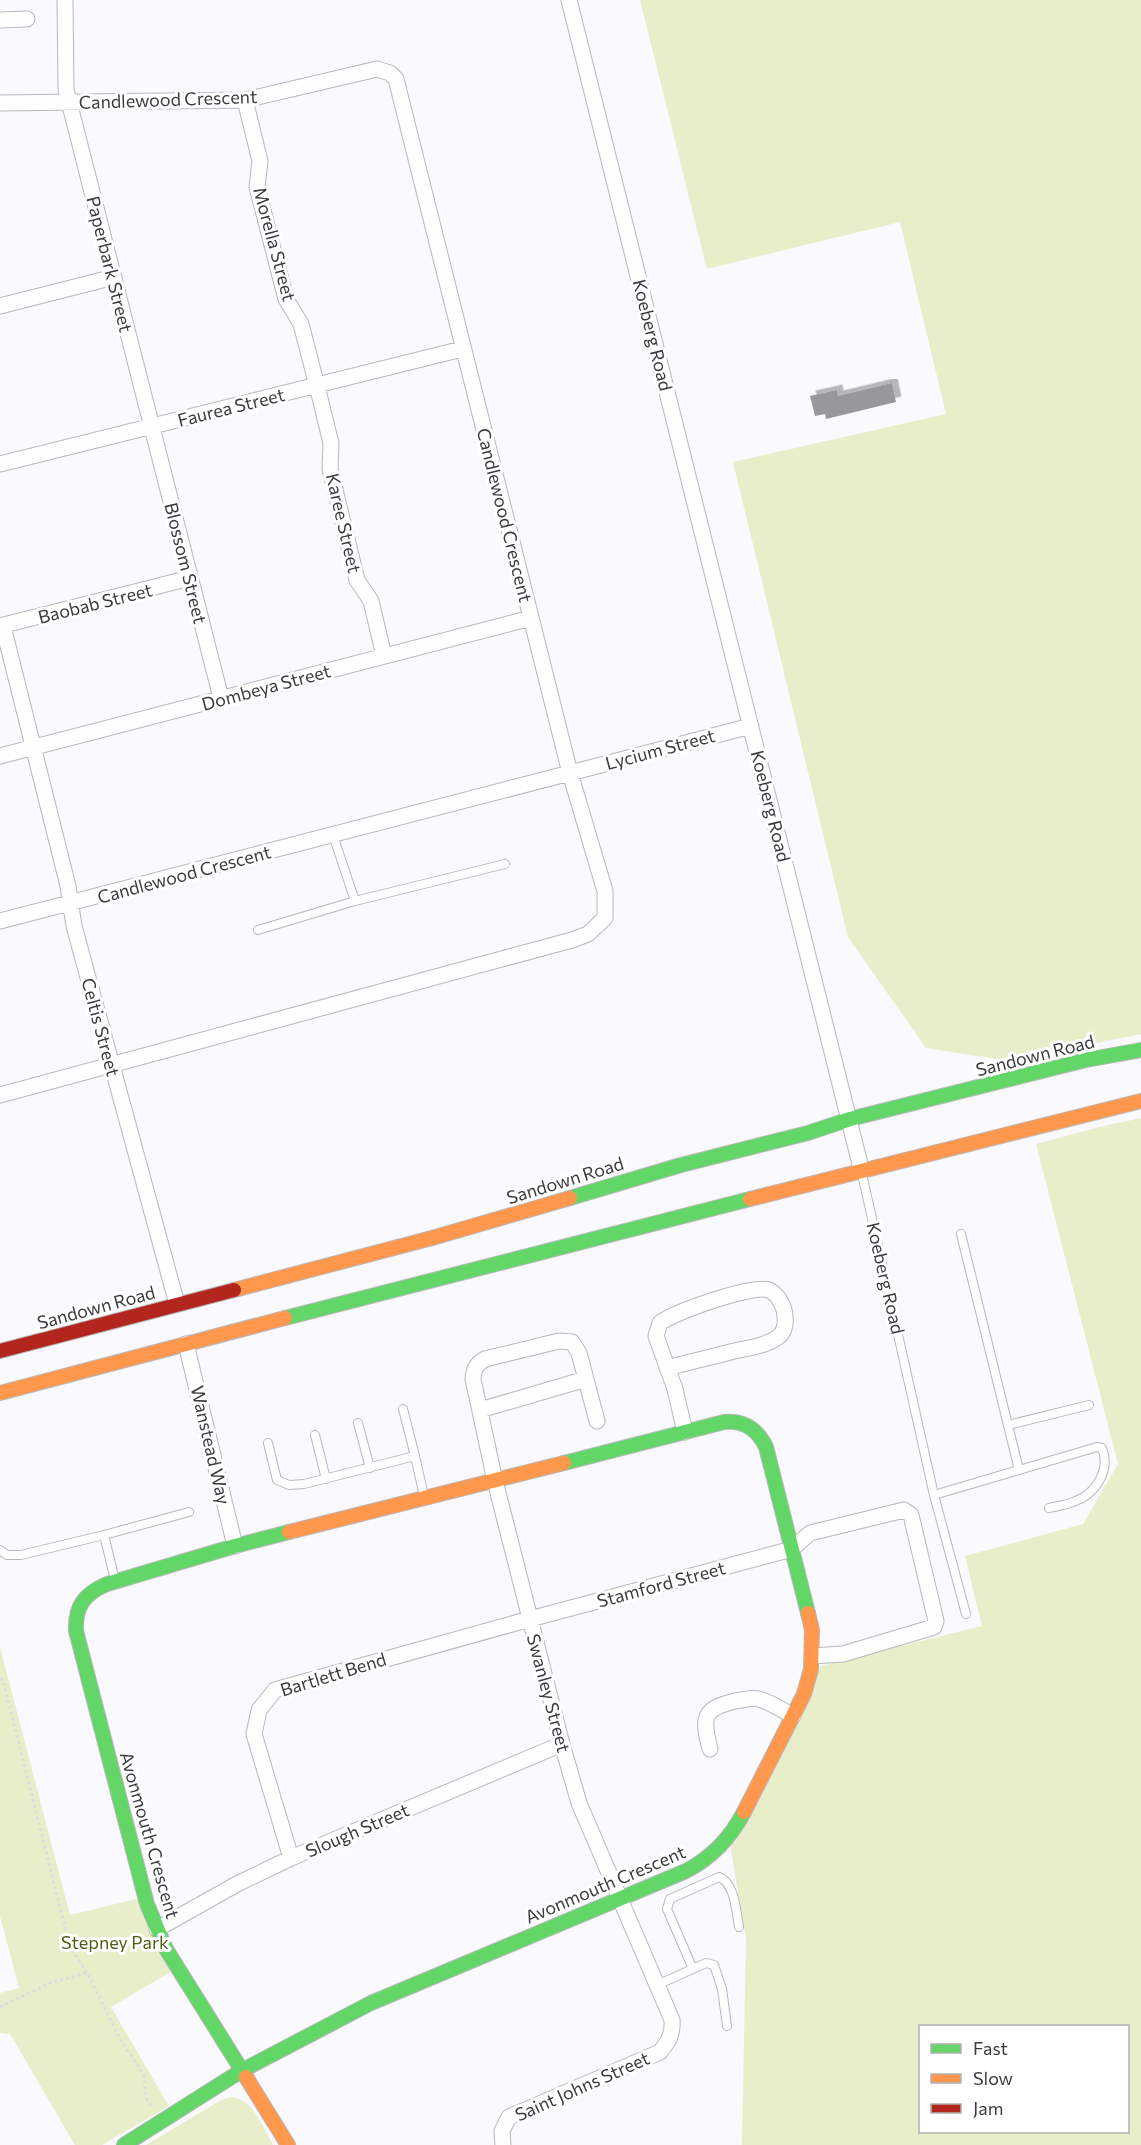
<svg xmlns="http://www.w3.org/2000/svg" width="1141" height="2145" viewBox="0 0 1141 2145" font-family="Commissioner,sans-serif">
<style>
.green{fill:#e8eeca;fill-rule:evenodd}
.building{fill:#98979a;filter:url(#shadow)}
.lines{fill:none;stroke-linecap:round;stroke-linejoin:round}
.lane-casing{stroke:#b8b8bb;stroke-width:10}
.street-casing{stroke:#b8b8bb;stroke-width:17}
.fast-casing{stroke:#b8b8bb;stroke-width:16}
.slow-casing{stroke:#b8b8bb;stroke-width:16}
.jam-casing{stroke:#b8b8bb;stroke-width:16}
.path{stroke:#ddddde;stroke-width:3;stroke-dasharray:3 3;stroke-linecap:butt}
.lane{stroke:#fefeff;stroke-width:8}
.street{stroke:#fefeff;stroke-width:15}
.fast{stroke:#63d668;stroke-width:14}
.slow{stroke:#ff974d;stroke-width:14}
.jam{stroke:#b3261e;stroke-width:14}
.labels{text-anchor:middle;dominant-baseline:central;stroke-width:6;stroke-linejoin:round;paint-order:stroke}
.street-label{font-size:18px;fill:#3b3b3f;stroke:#fff}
.park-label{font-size:18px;fill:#555c15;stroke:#fff}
</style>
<defs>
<filter id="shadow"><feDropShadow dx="5.5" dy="-5.5" stdDeviation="0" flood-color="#0004"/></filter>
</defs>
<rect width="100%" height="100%" fill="#f9f9fe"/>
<path class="green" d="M 640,0 L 1141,0 L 1141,1034 L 1010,1061 L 926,1048 L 848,937 L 733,462 L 946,414 L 900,222 L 707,269 Z
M 1141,1118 L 1141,2145 L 742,2145 L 746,1939 L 730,1844 L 820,1666 L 982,1626 L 965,1556 L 1083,1524 L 1118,1464 L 1036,1144 L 1099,1127 ZM 920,2026 L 1128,2026 L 1128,2132 L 920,2132 Z
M 0,1647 L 70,1915 L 140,1898 L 172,1971 L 111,2007 L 169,2106 L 102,2145 L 75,2145 L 10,2034 L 0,2033 L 0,1993 L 19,1988 L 0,1916 Z
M 231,2097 C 253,2099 263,2127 273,2145 L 146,2145 L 223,2099 Z"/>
<path class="building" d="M 892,383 L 896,402 L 826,419 L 825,414 L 815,416 L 810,396 L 837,390 L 838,396 Z"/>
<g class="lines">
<g class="lane-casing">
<path id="lane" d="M 333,835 L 355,901 L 505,864
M 258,930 L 355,901
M 862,1174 L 934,1495 L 966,1614
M 961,1234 L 1019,1470
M 358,1423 L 370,1468
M 1008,1425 L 1089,1405
M 315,1435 L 326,1479
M 268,1443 L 277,1480 L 289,1485 L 304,1484 L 415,1456 L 403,1409
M 415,1456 L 424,1496
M 934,1495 L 1097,1447 L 1102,1448 C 1111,1471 1095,1495 1073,1502 C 1066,1505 1057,1506 1049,1508
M 104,1535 L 189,1512
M 0,1550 L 7,1555 L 21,1555 L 104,1535 L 115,1580
M 693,1969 L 667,1909 L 670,1899 L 719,1877 C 735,1883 736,1911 739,1927
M 657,1985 L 706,1963 L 714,1965 L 722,1989 L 727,2026"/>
</g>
<g class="street-casing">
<path id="street" d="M 65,0 L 66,90 L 221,698
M 569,0 L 862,1172
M 0,20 L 27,19
M 245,100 L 260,161 L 257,187 L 286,299 L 301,324 L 317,386 L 331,443 L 330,469 L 357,580 L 371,601 L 384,656
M 0,103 L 245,100 L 377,69 L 390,73 L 396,79 L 570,773 L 0,921
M 0,306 L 114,277
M 0,464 L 462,349
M 0,626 L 190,578
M 3,626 L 68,886 L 74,926 L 177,1304
M 0,756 L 531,618
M 0,1095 L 572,940 L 588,934 L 605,918 L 605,891 L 570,773 L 751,726
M 186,1344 L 235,1546
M 667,1368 C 689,1362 712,1357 734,1351 C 748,1348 766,1346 778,1337 C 784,1333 786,1324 785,1317 C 785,1307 778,1294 769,1290 C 753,1284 674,1312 660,1323 L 656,1336 L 675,1389 L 685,1432
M 480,1410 L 586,1379
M 710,1749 C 702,1718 702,1709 735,1701 C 743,1700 751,1697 759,1699 C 770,1702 782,1710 793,1716
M 291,1858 L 254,1734 L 259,1710 L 275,1690 L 530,1619 L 792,1549 L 810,1533 L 904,1510 L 911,1515 L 936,1621 L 934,1627 L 843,1654 L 812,1656
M 157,1929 L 237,1884 L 291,1858 L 562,1744
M 503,2145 L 502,2131 L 509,2117 L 660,2052 C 669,2041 673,2034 672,2020 L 579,1803 L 562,1744 L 495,1481 L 473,1379 C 474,1369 476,1364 485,1359 L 559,1341 L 572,1342 L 579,1353 L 597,1421"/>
</g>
<g class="fast-casing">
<path id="fast" d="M 570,1198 L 681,1165 L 808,1133 L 850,1119 L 1086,1060 L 1141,1050
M 285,1318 L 750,1199
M 564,1463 L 724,1422 C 744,1420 757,1429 766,1447 L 808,1613
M 246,2077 L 166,1949 L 147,1904 L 76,1631 C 75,1606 84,1594 107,1584 L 235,1546 L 289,1532
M 124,2145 L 241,2071 L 371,2003 L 686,1871 C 711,1858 731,1837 744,1812"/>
</g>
<g class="slow-casing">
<path id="slow" d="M 750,1199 L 1141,1101
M 234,1290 L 432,1238 L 570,1198
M 0,1393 L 285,1318
M 289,1532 L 564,1463
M 744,1812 L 804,1694 L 811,1669 L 812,1630 L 808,1613
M 246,2077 L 288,2145"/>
</g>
<g class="jam-casing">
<path id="jam" d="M 0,1351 L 234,1290"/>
</g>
<path class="path" d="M 0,1679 L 3,1680 L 70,1947 L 87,1973
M 0,2007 L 50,1983 L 87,1973 L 121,2041 L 144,2075 L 146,2098 L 151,2106"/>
<use href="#lane" class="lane"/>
<use href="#street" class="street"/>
<use href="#fast" class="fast"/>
<use href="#slow" class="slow"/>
<use href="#jam" class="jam"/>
</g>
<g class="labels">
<g class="street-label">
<text transform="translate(168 99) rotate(-2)">Candlewood Crescent</text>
<text transform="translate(275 244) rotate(75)">Morella Street</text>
<text transform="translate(110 264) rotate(76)">Paperbark Street</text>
<text transform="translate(653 335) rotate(76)">Koeberg Road</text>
<text transform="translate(231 407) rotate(-14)">Faurea Street</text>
<text transform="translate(505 515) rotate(76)">Candlewood Crescent</text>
<text transform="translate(344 523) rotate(77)">Karee Street</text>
<text transform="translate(186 563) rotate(76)">Blossom Street</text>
<text transform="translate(95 603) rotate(-14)">Baobab Street</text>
<text transform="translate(266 687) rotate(-15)">Dombeya Street</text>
<text transform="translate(660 749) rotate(-15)">Lycium Street</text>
<text transform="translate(771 806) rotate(76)">Koeberg Road</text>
<text transform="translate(184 874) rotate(-15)">Candlewood Crescent</text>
<text transform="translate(101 1027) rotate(75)">Celtis Street</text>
<text transform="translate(1035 1055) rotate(-14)">Sandown Road</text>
<text transform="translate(565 1180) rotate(-17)">Sandown Road</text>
<text transform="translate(886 1278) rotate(77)">Koeberg Road</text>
<text transform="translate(96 1307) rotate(-15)">Sandown Road</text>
<text transform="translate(211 1445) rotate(77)">Wanstead Way</text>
<text transform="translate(661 1584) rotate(-15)">Stamford Street</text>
<text transform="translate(333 1674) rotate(-17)">Bartlett Bend</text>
<text transform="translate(549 1693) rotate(75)">Swanley Street</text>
<text transform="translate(357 1830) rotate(-23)">Slough Street</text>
<text transform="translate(150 1835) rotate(74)">Avonmouth Crescent</text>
<text transform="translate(605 1884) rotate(-23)">Avonmouth Crescent</text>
<text transform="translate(582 2086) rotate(-24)">Saint Johns Street</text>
</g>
<g class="park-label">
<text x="115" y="1942">Stepney Park</text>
</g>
</g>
<rect x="919" y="2025" width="210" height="108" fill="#ffffff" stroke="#b1b1b2" stroke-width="1.5"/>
<rect x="931" y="2044" width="30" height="9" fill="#63d668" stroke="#b1b1b2" stroke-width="1.5"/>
<text x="973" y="2055" font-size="18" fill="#3b3b3f">Fast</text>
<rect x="931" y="2074" width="30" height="9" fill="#ff974d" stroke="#b1b1b2" stroke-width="1.5"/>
<text x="973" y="2085" font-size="18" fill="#3b3b3f">Slow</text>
<rect x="931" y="2104" width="30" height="9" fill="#b3261e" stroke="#b1b1b2" stroke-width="1.5"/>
<text x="973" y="2115" font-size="18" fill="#3b3b3f">Jam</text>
</svg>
